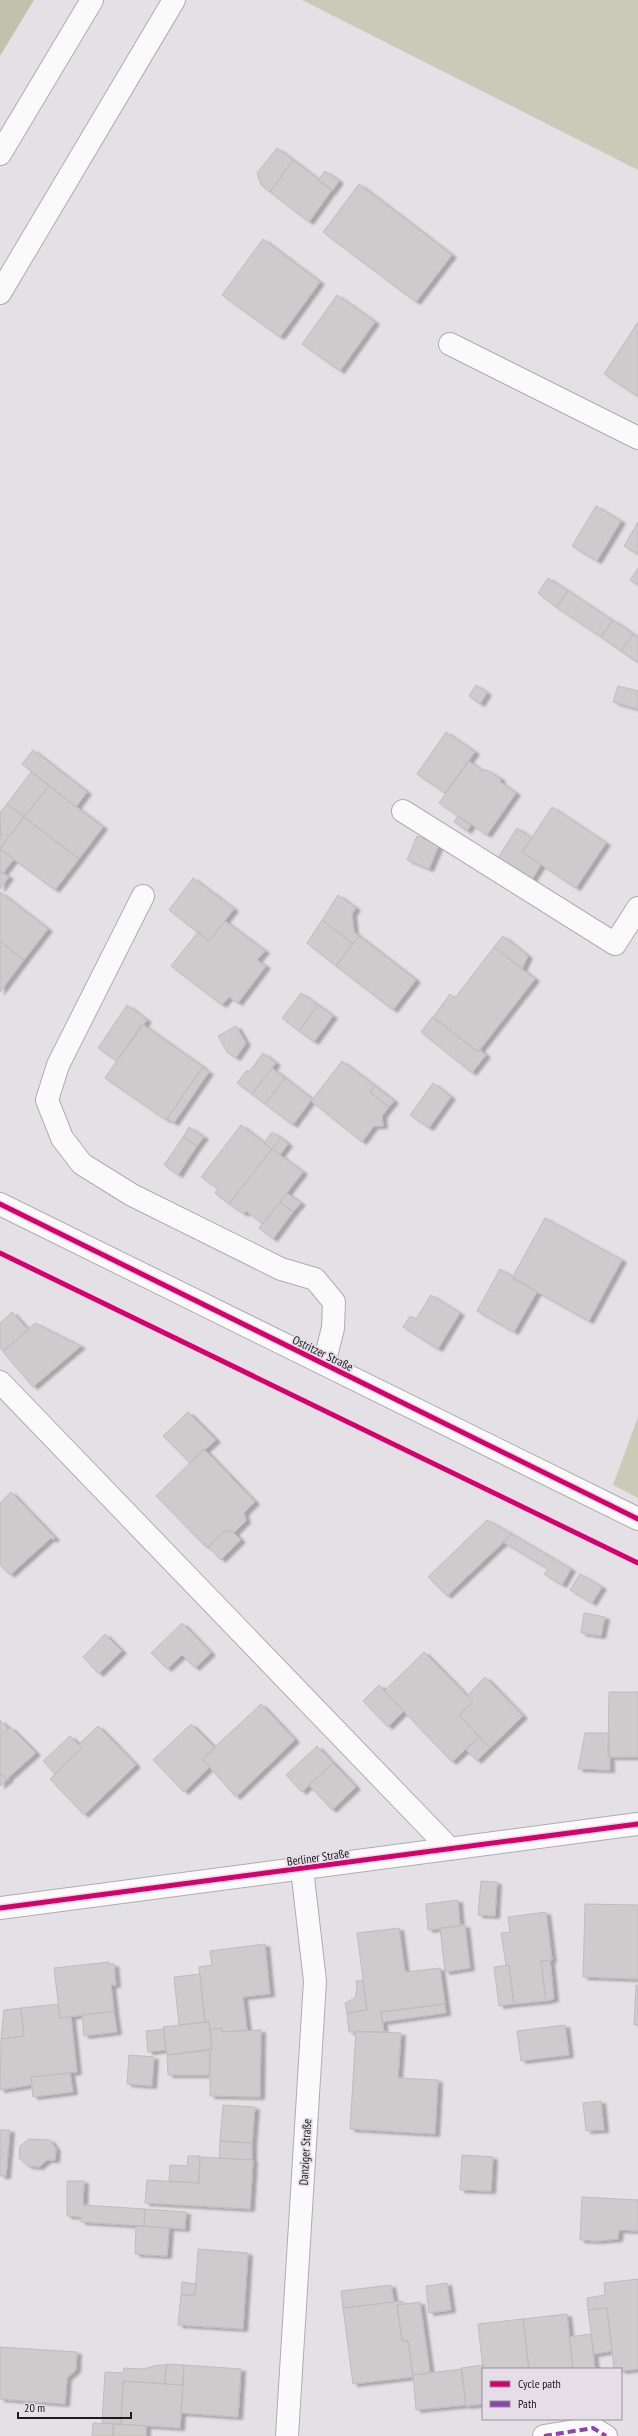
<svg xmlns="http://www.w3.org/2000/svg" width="638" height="2436" viewBox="0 0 638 2436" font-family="'PT Sans Narrow',sans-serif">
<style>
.green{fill:#c9cab7}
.forest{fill:#c1c2ad}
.building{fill:#cfcbcc;stroke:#bfbcbd;filter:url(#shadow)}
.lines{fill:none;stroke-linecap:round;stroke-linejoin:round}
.minor-casing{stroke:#afacb1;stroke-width:24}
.highway-casing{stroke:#afacb1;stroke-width:24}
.path{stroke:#c2c1c3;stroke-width:2.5;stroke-dasharray:1 3;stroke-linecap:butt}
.minor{stroke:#fbfafb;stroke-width:22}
.highway{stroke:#fbfafb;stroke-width:22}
.quiet{stroke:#8e44ad;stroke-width:4;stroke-dasharray:8 4;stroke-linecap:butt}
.cycleway-casing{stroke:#e5dee9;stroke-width:8}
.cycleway{stroke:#d6006c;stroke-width:5}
.labels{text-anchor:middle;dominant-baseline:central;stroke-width:3.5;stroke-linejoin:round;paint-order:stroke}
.street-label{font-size:12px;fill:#1d1b1e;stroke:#e5dee9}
</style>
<defs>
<filter id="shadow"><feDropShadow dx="4.5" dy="2.5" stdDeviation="1" flood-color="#0004"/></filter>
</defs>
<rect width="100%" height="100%" fill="#e4e1e6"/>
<path class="green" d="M 302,0 L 638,0 L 638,170 Z
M 638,1417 L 638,1498 L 613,1485 Z"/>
<path class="forest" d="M 0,0 L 34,0 L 0,56 Z"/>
<path class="building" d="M 277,148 L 293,160 L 270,192 L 261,185 L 257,173 Z
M 293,160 L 332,190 L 309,222 L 270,192 Z
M 325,171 L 339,181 L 332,191 L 318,180 Z
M 359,184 L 452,255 L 416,302 L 323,232 Z
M 263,239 L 320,282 L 280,337 L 222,295 Z
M 337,295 L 375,322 L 340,371 L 302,344 Z
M 638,322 L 638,394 L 637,396 L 604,374 Z
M 596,506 L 621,521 L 597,561 L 572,546 Z
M 638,522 L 638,554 L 624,546 Z
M 638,568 L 638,585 L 630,580 Z
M 548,578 L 568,591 L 556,607 L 538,593 Z
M 568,591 L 613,621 L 601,637 L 556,607 Z
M 613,620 L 633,634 L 621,651 L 601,637 Z
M 633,634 L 638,637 L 638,663 L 621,651 Z
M 476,685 L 487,693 L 480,704 L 469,696 Z
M 618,686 L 638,691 L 638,709 L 613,702 Z
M 446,732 L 475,752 L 445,793 L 417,774 Z
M 33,750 L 87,792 L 76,807 L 22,764 Z
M 469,761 L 484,772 L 485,769 L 501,779 L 500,782 L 516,793 L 487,835 L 439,803 Z
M 31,772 L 49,786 L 24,817 L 7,804 Z
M 49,786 L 103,827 L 79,859 L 24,817 Z
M 7,804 L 24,817 L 1,847 L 0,812 Z
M 552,807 L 606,843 L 576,888 L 522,852 Z
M 458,816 L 471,825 L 467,831 L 454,822 Z
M 24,817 L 79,859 L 55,890 L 0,849 Z
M 517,828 L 532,838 L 522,852 L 541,865 L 529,884 L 496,861 Z
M 417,836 L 439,845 L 429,869 L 407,860 Z
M 0,846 L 0,849 L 14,859 L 3,873 L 0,871 Z
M 0,871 L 9,877 L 0,889 Z
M 193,878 L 234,909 L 209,941 L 169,910 Z
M 0,892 L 48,929 L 24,960 L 0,941 Z
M 338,895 L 356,908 L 352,914 L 354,932 L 359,936 L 353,944 L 322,920 Z
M 322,920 L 353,944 L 336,966 L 307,943 Z
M 225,921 L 265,951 L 257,960 L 266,966 L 238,1003 L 229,997 L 222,1005 L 171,966 L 198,932 L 209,941 Z
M 359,936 L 416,980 L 393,1010 L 336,966 Z
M 503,936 L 528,956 L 522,969 L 494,947 Z
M 0,941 L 24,960 L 0,992 Z
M 494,947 L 535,979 L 478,1052 L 433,1017 L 450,994 L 455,998 Z
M 301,993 L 318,1005 L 299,1031 L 282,1018 Z
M 127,1005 L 147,1020 L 117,1061 L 98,1048 Z
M 318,1005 L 333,1016 L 314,1042 L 299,1031 Z
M 432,1017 L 478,1052 L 480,1050 L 486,1055 L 472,1073 L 421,1032 Z
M 142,1024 L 203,1067 L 166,1120 L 105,1078 Z
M 236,1026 L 246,1043 L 236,1058 L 227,1052 L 218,1036 Z
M 263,1053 L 276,1063 L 252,1094 L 237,1083 L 247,1070 L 249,1072 Z
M 342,1061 L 375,1086 L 370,1092 L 389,1107 L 382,1116 L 383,1126 L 374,1126 L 362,1142 L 311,1101 Z
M 202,1068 L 209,1072 L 174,1123 L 167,1119 Z
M 272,1068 L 285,1078 L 265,1104 L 252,1094 Z
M 285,1078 L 312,1099 L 293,1125 L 265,1104 Z
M 433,1083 L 451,1097 L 429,1128 L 410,1115 Z
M 375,1086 L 394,1101 L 389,1107 L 370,1092 Z
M 241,1125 L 272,1149 L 229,1204 L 215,1193 L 218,1189 L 201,1177 Z
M 189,1127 L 204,1137 L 197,1146 L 183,1137 Z
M 272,1132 L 281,1138 L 272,1149 L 264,1143 Z
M 183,1137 L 197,1146 L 178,1175 L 164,1165 Z
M 281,1138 L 288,1144 L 280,1155 L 272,1149 Z
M 272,1149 L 303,1172 L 263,1224 L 246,1211 L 244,1214 L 229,1204 Z
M 287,1193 L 301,1203 L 293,1212 L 280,1202 Z
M 280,1202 L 293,1212 L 273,1239 L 259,1228 Z
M 545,1218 L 622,1260 L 589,1321 L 512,1278 Z
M 500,1269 L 537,1292 L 514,1332 L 477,1311 Z
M 431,1295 L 460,1313 L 438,1349 L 403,1327 L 410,1316 L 416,1319 Z
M 12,1312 L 28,1330 L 3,1351 L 0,1348 L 0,1323 Z
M 35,1323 L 81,1346 L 33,1387 L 3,1352 Z
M 188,1412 L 216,1440 L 190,1463 L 163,1436 Z
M 204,1449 L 255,1502 L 244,1513 L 246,1521 L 234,1533 L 226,1530 L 207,1548 L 156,1496 Z
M 11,1492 L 55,1538 L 53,1540 L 51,1538 L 10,1575 L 0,1565 L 0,1503 Z
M 487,1520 L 512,1534 L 447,1596 L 428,1577 Z
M 226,1530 L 234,1533 L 241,1540 L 221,1560 L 209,1547 Z
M 512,1534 L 571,1569 L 562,1585 L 544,1574 L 548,1569 L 503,1542 Z
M 580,1574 L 602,1587 L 592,1603 L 570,1590 Z
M 584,1613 L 605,1617 L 601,1636 L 581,1633 Z
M 182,1623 L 211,1653 L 195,1668 L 182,1655 L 167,1669 L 151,1653 Z
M 105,1634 L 122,1651 L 99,1674 L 83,1657 Z
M 424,1652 L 473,1702 L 459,1715 L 479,1737 L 452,1762 L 384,1691 Z
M 485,1677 L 523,1716 L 490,1748 L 459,1715 L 473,1702 L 467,1696 Z
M 379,1685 L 404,1711 L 388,1727 L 363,1701 Z
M 609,1692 L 638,1692 L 638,1757 L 608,1757 Z
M 261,1704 L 295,1740 L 236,1797 L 202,1759 Z
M 0,1720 L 8,1729 L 0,1737 Z
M 191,1724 L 215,1748 L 202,1759 L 210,1767 L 184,1792 L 153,1760 Z
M 98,1726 L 136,1765 L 84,1815 L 50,1779 L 82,1748 L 79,1744 Z
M 10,1727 L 36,1753 L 8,1778 L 8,1781 L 0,1772 L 0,1737 Z
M 585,1733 L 609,1733 L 610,1770 L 578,1769 Z
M 70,1736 L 82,1748 L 55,1774 L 43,1761 Z
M 479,1737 L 490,1748 L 477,1761 L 466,1750 Z
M 317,1746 L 333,1763 L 302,1792 L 286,1775 Z
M 333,1763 L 356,1787 L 332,1810 L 309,1785 Z
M 0,1772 L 7,1780 L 0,1786 Z
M 481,1881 L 497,1882 L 495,1916 L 478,1915 Z
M 458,1900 L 460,1926 L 428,1930 L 426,1904 Z
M 585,1904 L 638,1905 L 638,1979 L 583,1977 Z
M 546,1912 L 552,1960 L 541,1961 L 546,2001 L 514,2004 L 509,1965 L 506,1965 L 501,1933 L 510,1932 L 508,1917 Z
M 465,1925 L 470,1968 L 445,1972 L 440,1928 Z
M 399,1928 L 405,1972 L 440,1968 L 445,2004 L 381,2012 L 384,2032 L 349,2032 L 347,2013 L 367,2010 L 357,1933 Z
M 265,1944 L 270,1994 L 243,1997 L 247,2030 L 222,2032 L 222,2028 L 210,2030 L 209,2022 L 205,2022 L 199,1967 L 212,1965 L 210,1951 Z
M 550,1960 L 554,1999 L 546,2001 L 541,1961 Z
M 109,1962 L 109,1965 L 114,1964 L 116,1985 L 111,1985 L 114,2011 L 60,2018 L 54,1968 Z
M 509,1965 L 514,2004 L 499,2006 L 494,1967 Z
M 200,1974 L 205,2022 L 179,2025 L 174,1977 Z
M 363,1980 L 367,2010 L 347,2013 L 345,2003 L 355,1998 L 357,1988 L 356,1981 Z
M 636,1985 L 638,1985 L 638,2025 L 634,2025 Z
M 58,2004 L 60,2018 L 71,2017 L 77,2072 L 31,2077 L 32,2085 L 0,2090 L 1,2039 L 24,2036 L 21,2008 Z
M 445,2004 L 446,2013 L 382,2022 L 381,2012 Z
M 21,2008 L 24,2036 L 1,2039 L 4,2010 Z
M 114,2011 L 117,2032 L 84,2036 L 82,2015 Z
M 209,2022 L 212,2050 L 167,2055 L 163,2027 Z
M 565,2025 L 569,2055 L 521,2061 L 517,2031 Z
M 222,2028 L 222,2032 L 261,2030 L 260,2097 L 210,2096 L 210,2049 L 212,2050 L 210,2030 Z
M 164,2029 L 166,2050 L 148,2052 L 146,2031 Z
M 356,2031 L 401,2033 L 398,2078 L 438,2080 L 435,2134 L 350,2129 Z
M 210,2049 L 209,2075 L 168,2075 L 167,2055 Z
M 129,2055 L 154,2057 L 152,2086 L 127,2084 Z
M 70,2073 L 73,2092 L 33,2097 L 31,2077 Z
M 601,2101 L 604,2130 L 586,2131 L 583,2103 Z
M 223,2105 L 255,2107 L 252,2143 L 220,2141 Z
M 0,2130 L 10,2130 L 6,2176 L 0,2176 Z
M 29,2139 L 50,2140 L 56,2149 L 55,2160 L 47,2160 L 39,2167 L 28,2166 L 19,2158 L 20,2146 Z
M 220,2141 L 252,2143 L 252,2160 L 219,2158 Z
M 462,2155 L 493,2157 L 491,2191 L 460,2190 Z
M 188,2156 L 200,2156 L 199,2183 L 169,2181 L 170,2165 L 187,2166 Z
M 200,2157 L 253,2160 L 250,2209 L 145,2203 L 147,2180 L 199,2183 Z
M 67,2181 L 84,2181 L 83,2205 L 145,2209 L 144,2226 L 81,2222 L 81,2217 L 67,2216 Z
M 582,2197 L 638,2200 L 638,2231 L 619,2230 L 618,2239 L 597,2241 L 580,2240 Z
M 145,2209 L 186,2212 L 185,2229 L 144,2226 Z
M 136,2226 L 169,2228 L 167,2256 L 135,2254 Z
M 198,2249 L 248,2253 L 243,2329 L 178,2325 L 181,2295 L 195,2295 Z
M 638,2279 L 638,2369 L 621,2371 L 621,2369 L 614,2369 L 607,2308 L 588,2310 L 587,2298 L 605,2295 L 604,2283 Z
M 182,2282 L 196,2284 L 195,2295 L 181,2295 Z
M 447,2283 L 451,2310 L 429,2313 L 426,2286 Z
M 391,2285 L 394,2302 L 343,2308 L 341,2291 Z
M 402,2301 L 403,2304 L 397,2305 L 402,2341 L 408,2341 L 413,2377 L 353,2384 L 343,2308 Z
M 420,2302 L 430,2373 L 413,2375 L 408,2341 L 402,2341 L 397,2305 Z
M 607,2308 L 612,2351 L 594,2354 L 588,2310 Z
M 567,2314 L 573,2369 L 529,2369 L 523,2319 Z
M 523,2319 L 529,2369 L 483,2369 L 478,2324 Z
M 591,2334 L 595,2369 L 573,2369 L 569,2337 Z
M 0,2347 L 77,2352 L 76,2370 L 67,2378 L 65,2404 L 0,2399 Z
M 166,2364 L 184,2365 L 183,2385 L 165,2384 Z
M 158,2365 L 166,2365 L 165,2384 L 123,2381 L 121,2424 L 102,2423 L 105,2372 L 123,2373 L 124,2368 L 143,2369 Z
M 184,2365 L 241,2369 L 238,2417 L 181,2413 Z
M 483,2365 L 483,2404 L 466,2406 L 461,2368 Z
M 462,2369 L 466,2405 L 416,2410 L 413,2375 Z
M 123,2381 L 183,2385 L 180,2428 L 121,2424 Z
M 93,2423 L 113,2424 L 113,2436 L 92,2436 Z
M 113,2424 L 146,2426 L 146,2436 L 113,2436 Z"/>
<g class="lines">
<g class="minor-casing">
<path id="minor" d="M 450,344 L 638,438
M 403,811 L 615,944 L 638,908
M 143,896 L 58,1065 L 47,1100 L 62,1138 L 82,1164 L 132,1195 L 281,1269 L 315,1279 L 334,1302 L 333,1328 L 324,1364
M 0,1204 L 638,1519
M 0,1382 L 450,1849
M 0,1908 L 638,1824
M 287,2436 L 315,1981 L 302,1869
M 544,2436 L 593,2428 L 606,2436"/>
</g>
<g class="highway-casing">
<path id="highway" d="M 0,154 L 92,0
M 0,293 L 174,0"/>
</g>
<path class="path" d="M 0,1253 L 638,1563"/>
<use href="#minor" class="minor"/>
<use href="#highway" class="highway"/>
<path class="quiet" d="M 544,2436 L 593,2428 L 606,2436"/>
<g class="cycleway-casing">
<path id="cycleway" d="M 0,1204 L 638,1519
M 0,1253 L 638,1563
M 0,1908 L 638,1824"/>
</g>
<use href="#cycleway" class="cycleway"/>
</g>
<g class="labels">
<g class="street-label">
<text transform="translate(323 1353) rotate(26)">Ostritzer Straße</text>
<text transform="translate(318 1857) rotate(-8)">Berliner Straße</text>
<text transform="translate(305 2152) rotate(-87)">Danziger Straße</text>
</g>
</g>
<rect x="482" y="2368" width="140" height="52" fill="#e5dee9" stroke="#959098"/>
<rect x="490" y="2381" width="20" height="6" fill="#d6006c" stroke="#959098"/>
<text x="518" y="2388" font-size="12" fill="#1d1b1e">Cycle path</text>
<rect x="490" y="2401" width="20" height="6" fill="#8e44ad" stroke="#959098"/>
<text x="518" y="2408" font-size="12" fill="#1d1b1e">Path</text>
<path d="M18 2412v6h113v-6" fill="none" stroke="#1d1b1e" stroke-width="2"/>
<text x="24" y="2412" font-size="12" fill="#1d1b1e" stroke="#e5dee9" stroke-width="3" paint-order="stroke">20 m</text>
</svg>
